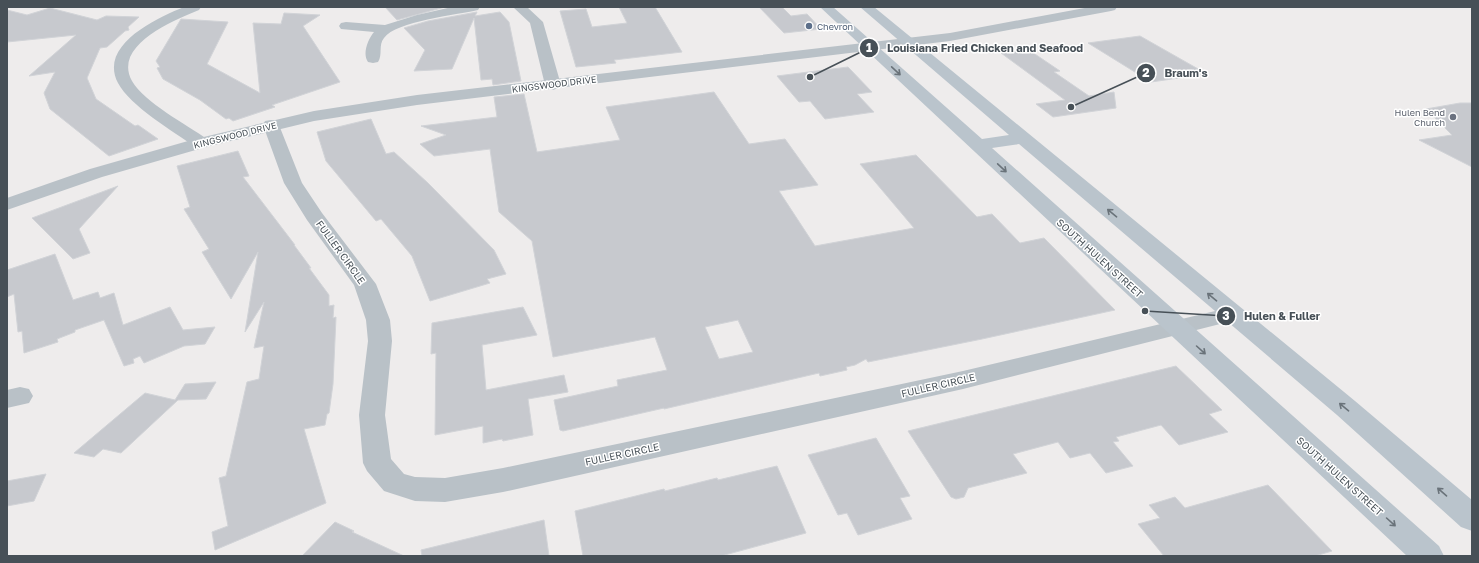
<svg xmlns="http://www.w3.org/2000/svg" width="1479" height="563" viewBox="0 0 1479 563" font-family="'Golos Text',sans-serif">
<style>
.building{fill:#c7c9ce;stroke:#d1d3d7;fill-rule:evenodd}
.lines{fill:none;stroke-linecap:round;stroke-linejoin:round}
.minor{fill:#b9c1c7;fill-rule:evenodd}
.tertiary{fill:#b9c1c7;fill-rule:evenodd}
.secondary{fill:#bac4cc;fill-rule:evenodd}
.oneway{stroke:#6a737a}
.service-dot{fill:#5c6f8a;stroke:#fff;stroke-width:1.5}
.worship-dot{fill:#6b7280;stroke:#fff;stroke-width:1.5}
.labels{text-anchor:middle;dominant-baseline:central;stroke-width:3;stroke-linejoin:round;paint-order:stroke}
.far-service-label{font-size:9px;fill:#4e5e75;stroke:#fff;text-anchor:start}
.far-street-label{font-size:9px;fill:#475057;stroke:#fff}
.far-worship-label{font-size:9px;fill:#5b616d;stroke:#fff;text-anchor:end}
.street-label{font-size:10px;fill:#475057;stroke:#fff}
.leader{fill:none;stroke:#475057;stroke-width:1.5}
.callout-dot{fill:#475057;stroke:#fff;stroke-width:1.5}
.mark-label{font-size:12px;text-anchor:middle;font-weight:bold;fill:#fff}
.callout-label{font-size:11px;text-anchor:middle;font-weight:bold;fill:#475057;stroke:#fff;stroke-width:3;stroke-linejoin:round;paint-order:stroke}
</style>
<rect width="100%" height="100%" fill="#eeecec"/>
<path class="building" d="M 385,7 L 445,7 L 397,20 Z
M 619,7 L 655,7 L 682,52 L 614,60 L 616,63 L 576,67 L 560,11 L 586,9 L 592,27 L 627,23 Z
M 759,7 L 782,7 L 791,16 L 807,14 L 821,29 L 784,33 Z
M 50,8 L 97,20 L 106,16 L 139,17 L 128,27 L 129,30 L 125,31 L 107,47 L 100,48 L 87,78 L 96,99 L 135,126 L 138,125 L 158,139 L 109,156 L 50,109 L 44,93 L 55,72 L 29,76 L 76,35 L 7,42 L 7,10 L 27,15 Z
M 477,12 L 475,16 L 500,12 L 509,22 L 521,81 L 493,85 L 492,79 L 481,80 L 474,18 L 452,69 L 414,71 L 425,50 L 404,28 L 428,21 Z
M 284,13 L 320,15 L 303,26 L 340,82 L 272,105 L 275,107 L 233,121 L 229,118 L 226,119 L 200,100 L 163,79 L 157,68 L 160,67 L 156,61 L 181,19 L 228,22 L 207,64 L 260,93 L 253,23 L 281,24 Z
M 1140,36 L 1207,74 L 1151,82 L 1088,43 Z
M 1029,50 L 1060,71 L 1054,72 L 1089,96 L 1114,92 L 1116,108 L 1053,117 L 1036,104 L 1065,100 L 1001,53 Z
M 848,67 L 872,92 L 857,94 L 874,112 L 825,119 L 810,101 L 799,102 L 777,76 Z
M 714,92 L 749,144 L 785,139 L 818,185 L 779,191 L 815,246 L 914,228 L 860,164 L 916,155 L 977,217 L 992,214 L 1020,243 L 1044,238 L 1115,310 L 982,339 L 868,362 L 866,359 L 855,365 L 846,367 L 847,370 L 820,376 L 819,373 L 664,409 L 664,408 L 563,431 L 560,430 L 554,400 L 618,386 L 617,380 L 667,370 L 655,337 L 553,357 L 532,241 L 499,212 L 490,149 L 434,156 L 420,144 L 446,135 L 421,126 L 497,117 L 494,97 L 524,94 L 537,152 L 620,140 L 606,107 ZM 738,320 L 753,352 L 719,359 L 705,327 Z
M 1460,103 L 1472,103 L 1472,167 L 1419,140 L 1452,135 L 1426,109 Z
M 371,119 L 386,154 L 394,152 L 428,183 L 494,250 L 506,274 L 487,279 L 490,283 L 430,301 L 412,256 L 381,219 L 376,221 L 326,161 L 317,132 Z
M 238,151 L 249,176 L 243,177 L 295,245 L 294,245 L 311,268 L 309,268 L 329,295 L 329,306 L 334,305 L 333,318 L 336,317 L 333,384 L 329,413 L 327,414 L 325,425 L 304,429 L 326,503 L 215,550 L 212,532 L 228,526 L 219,478 L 226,476 L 247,382 L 259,379 L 264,346 L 254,348 L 264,302 L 245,332 L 258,252 L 231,299 L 202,252 L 209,249 L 184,209 L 190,207 L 177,166 Z
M 118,186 L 79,229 L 90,253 L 73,259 L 32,218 Z
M 55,254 L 73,300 L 98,292 L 100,298 L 114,293 L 123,325 L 170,307 L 183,330 L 215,327 L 205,344 L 184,346 L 144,363 L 140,356 L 133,359 L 134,363 L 124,366 L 104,320 L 75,330 L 75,332 L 57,339 L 58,342 L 24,353 L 22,331 L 18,332 L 14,294 L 7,297 L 7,270 Z
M 523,307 L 537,335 L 482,345 L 486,390 L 564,375 L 568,392 L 528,399 L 533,435 L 503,441 L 502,439 L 483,443 L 483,426 L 435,435 L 436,353 L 431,354 L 432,323 Z
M 1176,366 L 1222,410 L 1209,414 L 1228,432 L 1179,445 L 1161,425 L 1116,437 L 1119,441 L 1113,442 L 1133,466 L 1106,473 L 1090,453 L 1070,458 L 1058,442 L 1013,454 L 1027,473 L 968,488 L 964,497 L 956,499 L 951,497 L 908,431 Z
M 216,382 L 206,399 L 178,400 L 121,453 L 103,449 L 94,457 L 74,453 L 145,393 L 175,400 L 185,384 Z
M 876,438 L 910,496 L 900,498 L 912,519 L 858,535 L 847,513 L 838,515 L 808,455 Z
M 777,466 L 806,533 L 721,556 L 583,556 L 575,511 L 664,489 L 665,491 L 717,478 L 718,480 Z
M 46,474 L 34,501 L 7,506 L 7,481 Z
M 1268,485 L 1332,551 L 1315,556 L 1164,556 L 1138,524 L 1160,518 L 1149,505 L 1175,497 L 1185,508 Z
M 544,520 L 549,556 L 422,556 L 421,550 Z
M 335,522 L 354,531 L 352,532 L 404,556 L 302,556 Z"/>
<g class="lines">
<path class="minor" d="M 184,7 L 201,7 L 199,10 C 175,20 112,45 132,81 C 144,102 187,125 207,139 L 210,143 L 207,147 L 201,148 L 195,147 C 173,131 130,106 118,83 C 98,45 157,18 184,7 Z
M 452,7 L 480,7 L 478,10 C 457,15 396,21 384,38 C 378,45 383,55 378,62 L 373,63 L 368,62 C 362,54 368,39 374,32 L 341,29 L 339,26 L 341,23 L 346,22 L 385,25 L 417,15 Z
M 513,7 L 527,7 L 543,22 L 561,85 L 558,88 L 553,90 L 548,88 L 545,85 L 530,23 Z
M 271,120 L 277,121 L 279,125 L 302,183 L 322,213 L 376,284 L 390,320 L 392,341 L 385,415 L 391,459 L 404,474 L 415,477 L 445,478 L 503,468 L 963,371 L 1232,307 L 1240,309 L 1244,314 L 1240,319 L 1232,321 L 963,389 L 503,492 L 445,502 L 415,501 L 384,491 L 367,471 L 363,463 L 359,415 L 368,341 L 366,320 L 354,285 L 307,220 L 284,183 L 263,125 L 265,121 Z
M 20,387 L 29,389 L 33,396 L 29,403 L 7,408 L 7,390 Z"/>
<path class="tertiary" d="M 1090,7 L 1117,7 L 1115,10 L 1111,11 L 950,41 L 417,105 L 314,121 L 206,147 L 102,177 L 7,210 L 7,198 L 90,169 L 195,139 L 314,111 L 417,95 L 950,33 Z"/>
<path class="secondary" d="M 820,7 L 833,7 L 982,139 L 1009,135 L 860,7 L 874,7 L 1355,401 L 1472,500 L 1472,531 L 1461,527 L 1337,415 L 1019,144 L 992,148 L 1439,546 L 1444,556 L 1407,556 Z"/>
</g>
<defs><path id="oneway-shaft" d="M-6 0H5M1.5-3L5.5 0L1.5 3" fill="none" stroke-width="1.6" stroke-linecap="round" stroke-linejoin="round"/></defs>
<g class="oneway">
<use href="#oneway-shaft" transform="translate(896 71) rotate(43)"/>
<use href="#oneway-shaft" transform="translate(1002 168) rotate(43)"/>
<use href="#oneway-shaft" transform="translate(1112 213) rotate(-140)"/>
<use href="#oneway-shaft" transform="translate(1212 297) rotate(-140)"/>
<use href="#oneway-shaft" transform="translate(1201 350) rotate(42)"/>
<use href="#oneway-shaft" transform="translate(1344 407) rotate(-140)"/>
<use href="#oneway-shaft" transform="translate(1442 492) rotate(-139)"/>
<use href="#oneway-shaft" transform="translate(1391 522) rotate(42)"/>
</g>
<circle class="service-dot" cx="809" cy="26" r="4"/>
<circle class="worship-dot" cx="1453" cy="117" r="4"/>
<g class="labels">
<g class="far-service-label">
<text x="817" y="26">Chevron</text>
</g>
<g class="far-street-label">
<text transform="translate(554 84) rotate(-7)">KINGSWOOD DRIVE</text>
<text transform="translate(235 135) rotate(-14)">KINGSWOOD DRIVE</text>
</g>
<g class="far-worship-label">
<text x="1445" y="112">Hulen Bend<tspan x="1445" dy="10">Church</tspan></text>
</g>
<g class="street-label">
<text transform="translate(341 252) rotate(54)">FULLER CIRCLE</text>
<text transform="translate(1100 258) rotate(42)">SOUTH HULEN STREET</text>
<text transform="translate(938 385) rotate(-13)">FULLER CIRCLE</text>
<text transform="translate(622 454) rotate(-12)">FULLER CIRCLE</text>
<text transform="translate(1340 476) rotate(42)">SOUTH HULEN STREET</text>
</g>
</g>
<path class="leader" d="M810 77L869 48M1071 107L1146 73M1145 311L1226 316"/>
<g class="callout-dot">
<circle cx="810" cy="77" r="4"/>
<circle cx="1071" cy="107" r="4"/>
<circle cx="1145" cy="311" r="4"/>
<circle cx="869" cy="48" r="10"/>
<circle cx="1146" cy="73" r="10"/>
<circle cx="1226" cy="316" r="10"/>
</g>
<g class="mark-label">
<text x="869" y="52">1</text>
<text x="1146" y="77">2</text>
<text x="1226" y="320">3</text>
</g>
<g class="callout-label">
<text x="985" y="52">Louisiana Fried Chicken and Seafood</text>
<text x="1186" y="77">Braum's</text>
<text x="1282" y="320">Hulen &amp; Fuller</text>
</g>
<rect width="1479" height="563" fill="none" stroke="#475057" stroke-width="16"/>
</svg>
